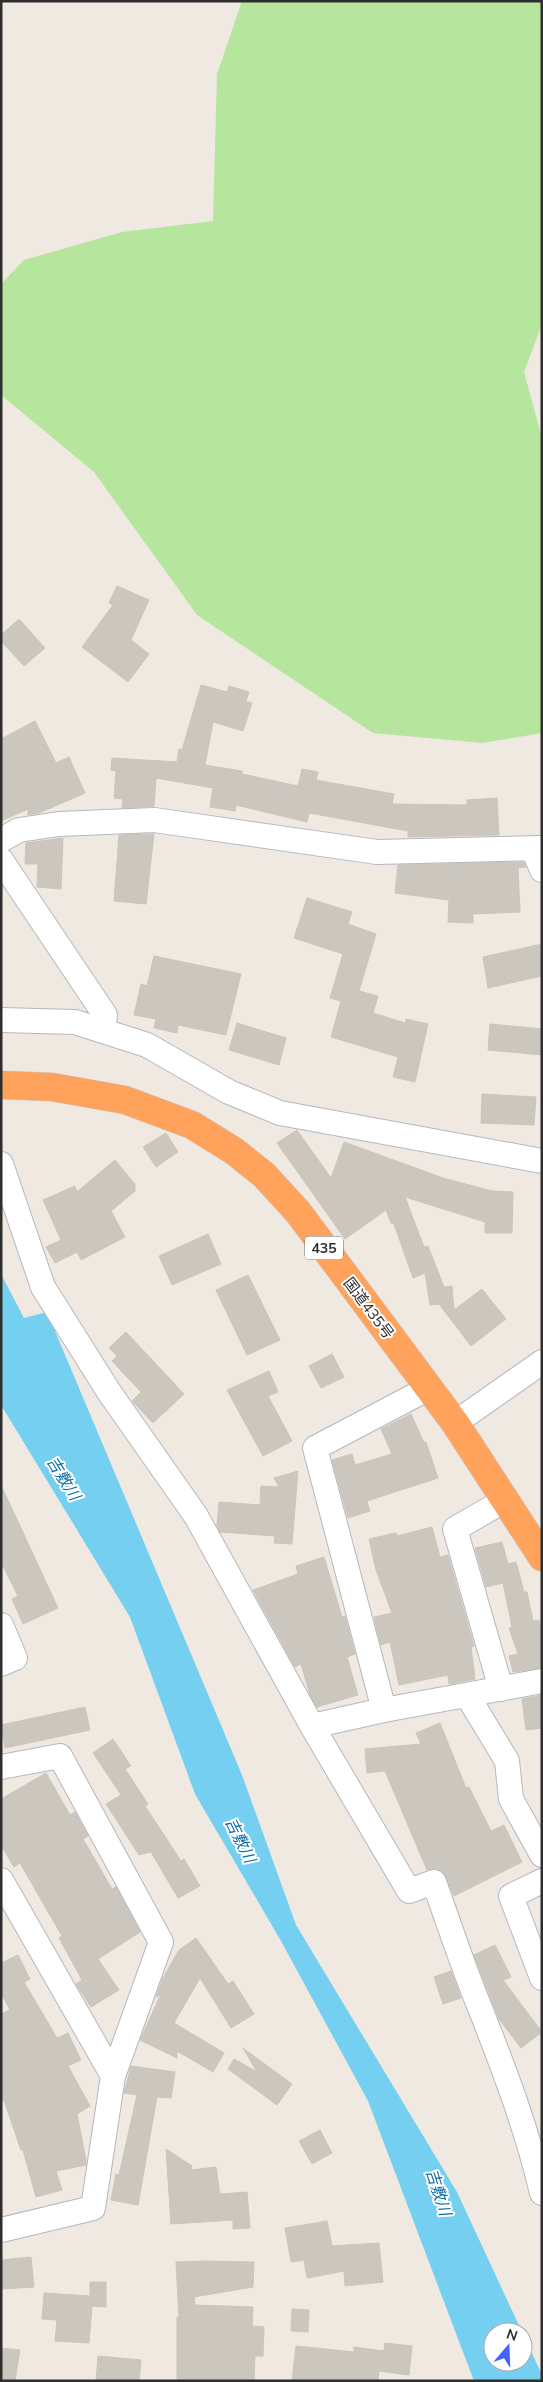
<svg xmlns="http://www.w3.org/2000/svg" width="543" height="2382" viewBox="0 0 543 2382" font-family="Mulish,'Noto Sans JP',sans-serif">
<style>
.green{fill:#b6e59e}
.water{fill:#75cff0}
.building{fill:#cbc7bf;stroke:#cbc5ba}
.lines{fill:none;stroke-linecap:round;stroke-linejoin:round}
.minor-casing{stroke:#b4b7c1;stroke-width:26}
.highway-casing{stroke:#c9c9c9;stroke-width:29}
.minor{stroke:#fff;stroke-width:24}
.highway{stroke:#ffa35c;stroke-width:28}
.labels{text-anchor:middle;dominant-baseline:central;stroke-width:4;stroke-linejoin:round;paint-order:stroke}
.shield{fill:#fff;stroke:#6d6d6d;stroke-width:1}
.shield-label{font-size:14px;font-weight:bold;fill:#2e2e2e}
.street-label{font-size:15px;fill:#2e2e2e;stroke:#fff}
.water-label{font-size:16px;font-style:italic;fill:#0d6fa3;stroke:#fff}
</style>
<rect width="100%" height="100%" fill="#efe9e1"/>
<path class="green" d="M 242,1 L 542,1 L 542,324 L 524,372 L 542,438 L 542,733 L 483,743 L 373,733 L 197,615 L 94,472 L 1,395 L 1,284 L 24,260 L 122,232 L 213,221 L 217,74 Z"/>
<path class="water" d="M 1,1274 L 24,1318 L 47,1312 L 242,1775 L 296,1925 L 457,2192 L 522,2332 L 493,2332 L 493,2362 L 523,2362 L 523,2334 L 542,2375 L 542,2381 L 474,2381 L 368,2101 L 281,1941 L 195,1794 L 130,1617 L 1,1405 Z"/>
<path class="building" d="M 117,586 L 149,600 L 131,640 L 149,654 L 128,682 L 82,647 L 113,605 L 109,603 Z
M 19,619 L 45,648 L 24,666 L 1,641 L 1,635 Z
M 201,685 L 227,692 L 229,686 L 249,692 L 246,701 L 252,703 L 243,731 L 213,722 L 205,765 L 242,771 L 242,774 L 298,786 L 302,769 L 318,772 L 316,780 L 394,794 L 392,804 L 467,805 L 467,800 L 497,798 L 499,835 L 408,837 L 408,831 L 309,813 L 307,822 L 236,805 L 235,811 L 210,807 L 213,788 L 156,778 L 154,806 L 122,808 L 123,799 L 114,798 L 116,771 L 111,770 L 112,758 L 177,762 L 179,749 L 182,750 Z
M 35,721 L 56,763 L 69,757 L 85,793 L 39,813 L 28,815 L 28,809 L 1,821 L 1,739 Z
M 154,834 L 146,904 L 114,901 L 119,835 Z
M 63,838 L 61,889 L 37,887 L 38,864 L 25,864 L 26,843 Z
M 524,862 L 526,867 L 518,868 L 520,912 L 473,914 L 473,923 L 448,922 L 449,900 L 395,893 L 398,865 Z
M 307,898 L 352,912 L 348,924 L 376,934 L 359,991 L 378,996 L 373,1013 L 405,1023 L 406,1019 L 428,1024 L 415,1082 L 393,1077 L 398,1057 L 331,1037 L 341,1001 L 330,998 L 343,954 L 294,938 Z
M 542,944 L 542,976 L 488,988 L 483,957 Z
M 154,956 L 241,974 L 226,1035 L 178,1025 L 177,1033 L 154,1028 L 156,1019 L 134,1015 L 141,984 L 147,986 Z
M 237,1023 L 286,1038 L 279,1065 L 229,1050 Z
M 490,1024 L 542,1029 L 542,1055 L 488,1050 Z
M 482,1094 L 536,1097 L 534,1125 L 481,1123 Z
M 297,1130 L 331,1178 L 344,1142 L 443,1178 L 492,1191 L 513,1192 L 512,1233 L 485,1233 L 485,1222 L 405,1197 L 424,1247 L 428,1246 L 444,1287 L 452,1286 L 454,1310 L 482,1289 L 506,1319 L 471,1346 L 439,1304 L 430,1305 L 425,1273 L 413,1278 L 394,1224 L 391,1223 L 386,1210 L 345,1239 L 277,1143 Z
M 166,1133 L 178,1152 L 156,1167 L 143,1147 Z
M 115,1160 L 135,1184 L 135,1191 L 111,1211 L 125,1237 L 81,1260 L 77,1252 L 55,1263 L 46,1247 L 61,1240 L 43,1200 L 75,1186 L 77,1192 Z
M 208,1234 L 221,1264 L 172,1285 L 159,1256 Z
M 248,1275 L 280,1340 L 247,1355 L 216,1290 Z
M 126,1332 L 184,1394 L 153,1423 L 132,1401 L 141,1392 L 112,1361 L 117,1356 L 109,1348 Z
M 332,1354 L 344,1377 L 321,1388 L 309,1366 Z
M 269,1371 L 278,1392 L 268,1396 L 292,1441 L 263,1456 L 227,1390 Z
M 411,1414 L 424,1443 L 426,1442 L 438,1478 L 367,1501 L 370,1511 L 348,1518 L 332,1460 L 352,1454 L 355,1465 L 392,1454 L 381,1429 Z
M 298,1471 L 292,1544 L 274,1543 L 275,1536 L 220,1532 L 217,1525 L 219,1502 L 260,1505 L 261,1486 L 279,1487 L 274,1478 Z
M 1,1485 L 58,1608 L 23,1624 L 12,1599 L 18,1596 L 1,1562 Z
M 432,1527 L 440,1557 L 448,1555 L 474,1646 L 471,1647 L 475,1679 L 449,1684 L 448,1675 L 399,1685 L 390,1642 L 381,1645 L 374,1617 L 392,1613 L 376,1570 L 369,1539 L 396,1533 L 397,1536 Z
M 502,1542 L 508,1564 L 516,1562 L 524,1592 L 527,1592 L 533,1621 L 539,1620 L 542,1630 L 542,1668 L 513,1672 L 509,1656 L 518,1654 L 509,1628 L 512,1627 L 503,1583 L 486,1587 L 475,1548 Z
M 324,1557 L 342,1617 L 345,1616 L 355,1654 L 347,1657 L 358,1695 L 317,1707 L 310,1695 L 301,1664 L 295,1667 L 253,1590 L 298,1574 L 296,1566 Z
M 542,1695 L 542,1728 L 526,1730 L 522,1699 Z
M 85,1707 L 90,1730 L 5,1748 L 1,1725 Z
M 440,1723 L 466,1788 L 469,1787 L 491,1831 L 504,1825 L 522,1862 L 454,1896 L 443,1872 L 436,1868 L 427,1870 L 385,1771 L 367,1773 L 365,1749 L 421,1744 L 416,1733 Z
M 113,1739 L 131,1766 L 125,1769 L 148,1804 L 145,1806 L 181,1861 L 184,1859 L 200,1886 L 178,1898 L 151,1852 L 139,1855 L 106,1804 L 121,1795 L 93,1753 Z
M 46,1773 L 70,1815 L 75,1812 L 88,1836 L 83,1839 L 112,1889 L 116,1887 L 140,1932 L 98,1959 L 119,1990 L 91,2007 L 76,1984 L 82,1980 L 59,1938 L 62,1936 L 20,1863 L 14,1867 L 1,1845 L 1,1799 Z
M 196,1938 L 228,1984 L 233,1981 L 254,2014 L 231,2028 L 200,1978 L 174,2023 L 224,2053 L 213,2072 L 177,2051 L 177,2058 L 140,2040 L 161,1994 L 156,1997 L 163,1978 L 179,1950 Z
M 495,1945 L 511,1977 L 503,1980 L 542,2032 L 521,2048 L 499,2019 L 474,1955 Z
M 18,1955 L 30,1979 L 24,1982 L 57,2038 L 68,2033 L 81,2060 L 68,2066 L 90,2106 L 77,2114 L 86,2160 L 86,2165 L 56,2171 L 62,2190 L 36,2197 L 23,2150 L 21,2150 L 4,2100 L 1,2101 L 1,2014 L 10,2010 L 1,1993 L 1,1963 Z
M 451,1971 L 461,1998 L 443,2004 L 434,1977 Z
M 243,2048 L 292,2084 L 277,2105 L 228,2069 L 234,2059 L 257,2072 Z
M 131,2066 L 175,2072 L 171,2098 L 157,2097 L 138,2205 L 111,2200 L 116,2174 L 119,2175 L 137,2095 L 124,2093 Z
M 320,2130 L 332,2153 L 312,2164 L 299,2141 Z
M 166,2149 L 192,2166 L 191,2170 L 216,2167 L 220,2194 L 247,2192 L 250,2228 L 233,2229 L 233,2220 L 171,2224 Z
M 327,2221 L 332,2246 L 379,2243 L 383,2282 L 345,2286 L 344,2271 L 307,2278 L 304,2260 L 291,2262 L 285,2228 Z
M 31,2257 L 34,2287 L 1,2289 L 1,2260 Z
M 203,2261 L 254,2262 L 253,2287 L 194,2297 L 195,2305 L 253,2307 L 252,2326 L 264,2327 L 263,2356 L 255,2356 L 254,2381 L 177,2381 L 177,2317 L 179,2317 L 176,2262 Z
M 90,2282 L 106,2282 L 106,2307 L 92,2306 L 89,2343 L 55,2341 L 57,2320 L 42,2319 L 44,2293 L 90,2296 Z
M 292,2309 L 309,2310 L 308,2332 L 291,2331 Z
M 385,2343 L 412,2346 L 409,2375 L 379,2371 L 378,2381 L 292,2381 L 296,2346 L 354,2352 L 354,2347 L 384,2351 Z
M 1,2348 L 20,2350 L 15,2381 L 1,2381 Z
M 98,2356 L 141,2360 L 139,2381 L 96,2381 Z"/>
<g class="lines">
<g class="minor-casing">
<path id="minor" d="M 1,840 L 19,830 L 59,824 L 154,820 L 377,852 L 542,848
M 533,849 L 542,870
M 1,860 L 105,1015 L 103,1031
M 1,1020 L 75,1022 L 147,1045 L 229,1092 L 280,1113 L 542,1161
M 1,1164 L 43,1287 L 109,1392 L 196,1516 L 312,1726 L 409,1891 L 434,1882 C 449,1924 463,1967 480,2008 C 504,2069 527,2129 542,2193
M 455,1423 L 542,1362
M 1,1625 L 15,1658 L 1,1664
M 501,1689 L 455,1529 L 505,1500
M 467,1695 L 507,1761 L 511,1799 L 542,1855
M 384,1710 L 315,1448 L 429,1388
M 312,1726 L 384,1710 L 542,1681
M 1,1767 L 60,1756 L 161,1942 L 113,2076 L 93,2208 L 1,2230
M 1,1880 L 113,2076
M 542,1881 L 511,1896 L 542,1978"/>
</g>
<g class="highway-casing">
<path id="highway" d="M 1,1085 L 52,1087 L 125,1100 L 192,1125 L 234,1151 L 264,1175 L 298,1212 L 455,1423 L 542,1557"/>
</g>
<use href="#minor" class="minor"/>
<use href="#highway" class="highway"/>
</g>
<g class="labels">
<rect class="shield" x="305" y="1236.5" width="38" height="23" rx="4"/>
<g class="shield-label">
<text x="324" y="1248">435</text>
</g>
<g class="street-label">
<text transform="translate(369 1308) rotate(53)">国道435号</text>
</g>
<g class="water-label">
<text transform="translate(64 1478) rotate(58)">吉敷川</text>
<text transform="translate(241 1840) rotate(64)">吉敷川</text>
<text transform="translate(439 2192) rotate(72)">吉敷川</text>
</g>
</g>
<rect width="543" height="2382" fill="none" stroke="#2e2e2e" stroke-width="5"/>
<g transform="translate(508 2347) rotate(19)"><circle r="24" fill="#ffffff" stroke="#ababab"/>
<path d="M0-4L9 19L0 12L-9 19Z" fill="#4264fb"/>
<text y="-8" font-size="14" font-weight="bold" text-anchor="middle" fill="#2e2e2e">N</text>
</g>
</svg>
